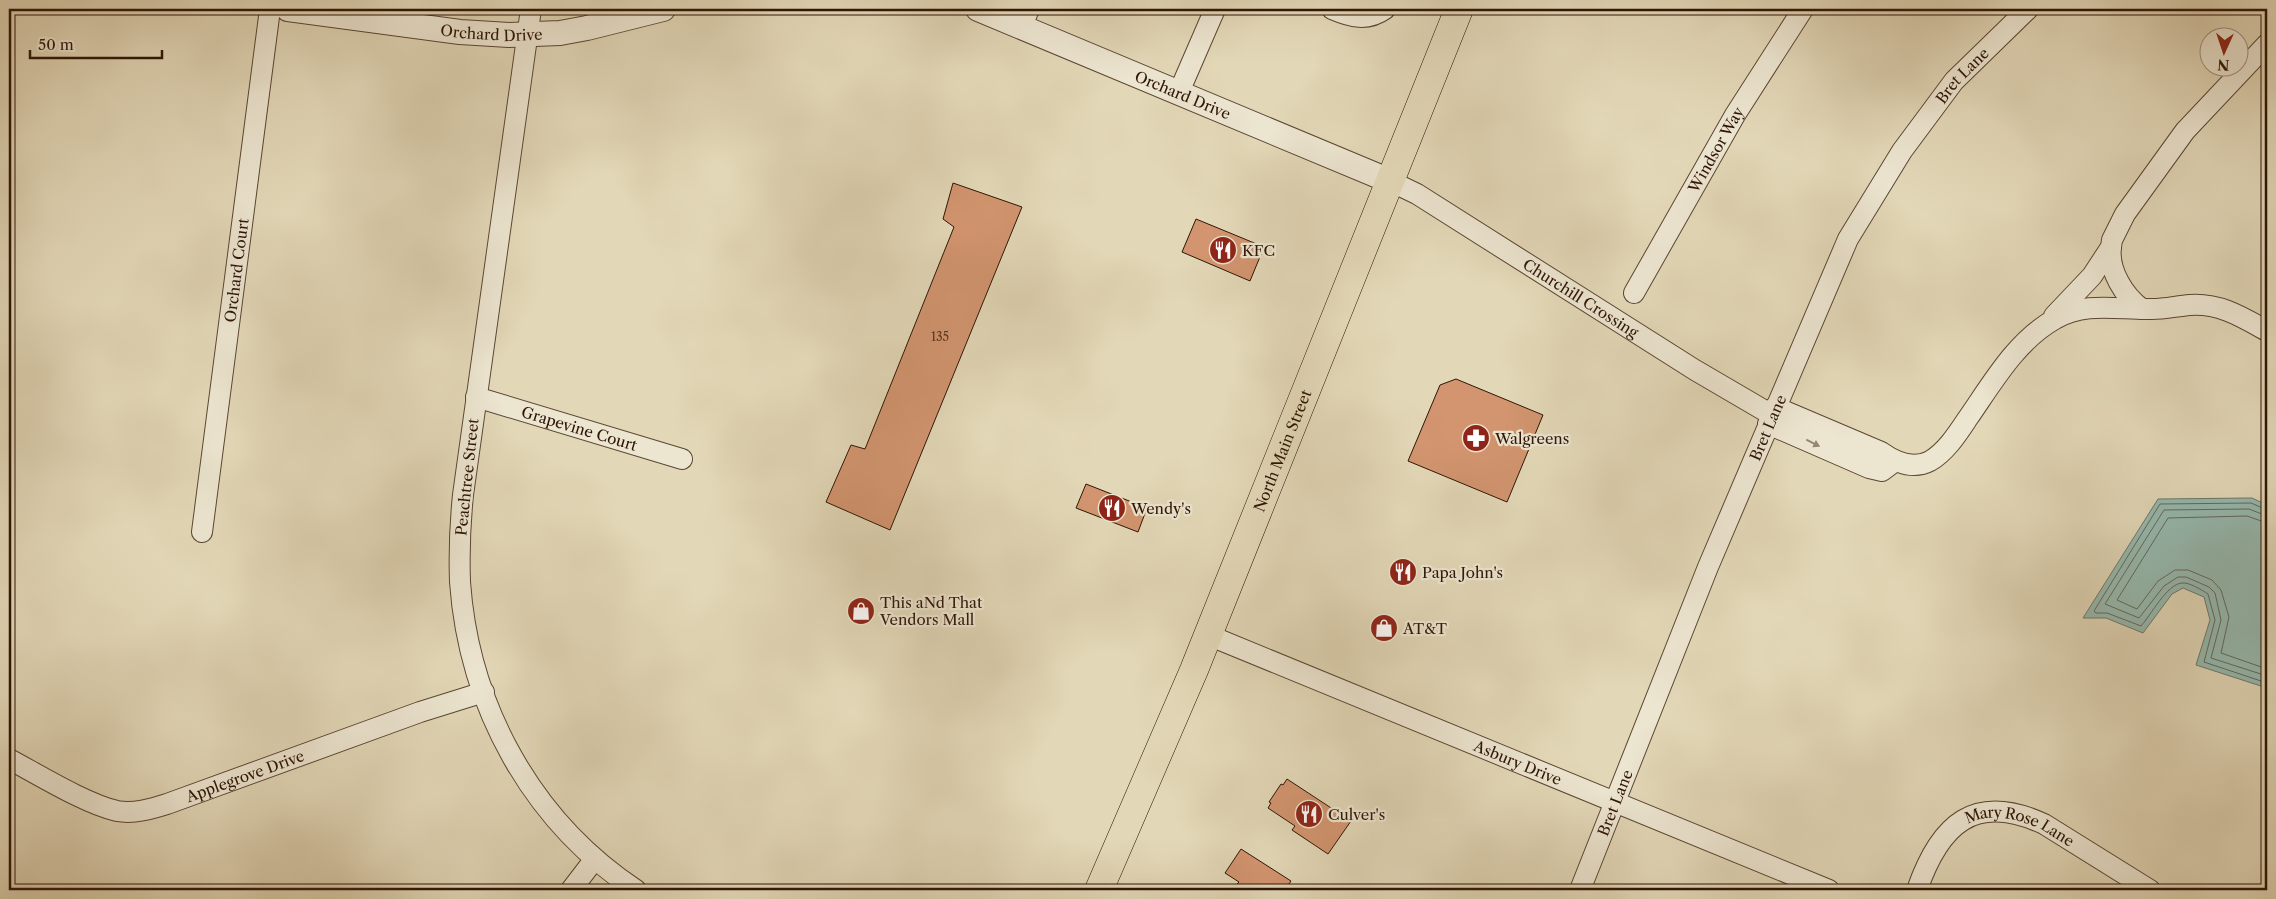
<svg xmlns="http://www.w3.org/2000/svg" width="2276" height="899" viewBox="0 0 2276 899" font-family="'Libre Caslon Text',serif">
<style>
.water{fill:#95b9af;stroke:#6c776b}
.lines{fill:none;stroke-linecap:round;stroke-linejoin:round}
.shore{stroke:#62675a;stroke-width:1}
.building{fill:#d2956f;stroke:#2e1506}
.minor-casing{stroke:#5b4632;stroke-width:22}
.tertiary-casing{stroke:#5b4632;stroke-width:26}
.primary-casing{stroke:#2e1506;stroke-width:29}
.minor{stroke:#ece5d0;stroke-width:20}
.tertiary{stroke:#ece5d0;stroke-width:24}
.primary{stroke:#e2d7b7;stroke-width:28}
.oneway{fill:#968775}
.labels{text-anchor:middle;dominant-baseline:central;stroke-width:4.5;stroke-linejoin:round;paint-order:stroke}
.number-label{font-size:12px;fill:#573520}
.street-label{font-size:15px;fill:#2e1506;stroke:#ece5d0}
.poi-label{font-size:15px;fill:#2e1506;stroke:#ece5d0;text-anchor:start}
</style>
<rect width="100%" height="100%" fill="#e2d7b7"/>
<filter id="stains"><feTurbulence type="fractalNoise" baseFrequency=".004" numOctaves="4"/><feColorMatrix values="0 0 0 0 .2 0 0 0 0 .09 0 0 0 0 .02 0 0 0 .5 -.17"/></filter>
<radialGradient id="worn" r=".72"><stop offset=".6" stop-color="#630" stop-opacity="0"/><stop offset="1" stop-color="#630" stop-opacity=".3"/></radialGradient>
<path class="water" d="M 2252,498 L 2267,505 L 2267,688 L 2196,665 L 2210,620 L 2204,597 L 2183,588 L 2172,594 L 2143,633 L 2106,618 L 2083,618 L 2158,499 Z"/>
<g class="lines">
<path class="shore" d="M 2267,510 L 2251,503 L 2160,504 L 2094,611 L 2096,613 L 2107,613 L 2141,626 C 2151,615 2167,584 2182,583 C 2189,582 2202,590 2208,594 L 2215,620 L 2204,662 L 2267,683
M 2267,516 L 2249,509 L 2164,510 L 2105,604 L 2139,618 L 2164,586 L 2178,577 L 2186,577 L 2209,587 L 2215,593 L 2221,620 L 2211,658 L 2267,676
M 2267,523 L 2247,516 L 2168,518 L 2117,600 L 2137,609 L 2158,581 L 2175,570 L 2188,570 L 2212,580 L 2221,590 L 2229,617 L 2221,653 L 2267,669"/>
</g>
<path class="building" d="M 953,183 L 1022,207 L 890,530 L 826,502 L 851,445 L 865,449 L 954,227 L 943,219 Z
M 1196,219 L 1264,247 L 1250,281 L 1182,252 Z
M 1456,379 L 1543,415 L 1507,502 L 1408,461 L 1440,385 Z
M 1086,484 L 1147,508 L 1138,532 L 1076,508 Z
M 1287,779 L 1351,821 L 1328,854 L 1292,830 L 1295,826 L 1268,808 L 1271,803 L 1269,802 L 1281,784 L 1283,785 Z
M 1241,849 L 1291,881 L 1285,890 L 1236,890 L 1239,885 L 1237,884 L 1239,882 L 1225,873 Z"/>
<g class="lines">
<g class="minor-casing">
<g id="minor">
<path d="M 531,9 L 463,495 C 460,524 459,553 460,582 C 469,707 532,821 636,890"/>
<path d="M 1332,9 C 1351,17 1367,22 1385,9"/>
<path d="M 1022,26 L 1029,9"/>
<path d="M 1179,92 L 1215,9"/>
<path id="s1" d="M 1390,181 L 1417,194 L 1695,370 L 1772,415"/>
<path d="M 2111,247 C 2108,270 2124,296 2142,309"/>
<path id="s2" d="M 1634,293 L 1735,115 L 1803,9"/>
<path d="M 2054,316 L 2092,276 L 2111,247 L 2112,240 L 2125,214 L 2185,131 L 2267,44"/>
<path id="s3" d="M 476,397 L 682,459"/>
<path d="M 1775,407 L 1881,452 C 1895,462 1913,470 1930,461 C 1946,452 1958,433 1968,418 C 1993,382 2016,341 2055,319 C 2085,301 2119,310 2152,309 C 2165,309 2177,306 2190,305 C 2220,303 2242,317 2267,331"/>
<path d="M 1768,424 L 1869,468 L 1882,471 L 1894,462"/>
<path id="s4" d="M 202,532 L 270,9"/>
<path id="s5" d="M 1208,635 L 1829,890"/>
<path id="s6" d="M 9,759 C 39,775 86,804 117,811 C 134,814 151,809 167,804 L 420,712 L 484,692"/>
<path d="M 571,890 L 594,860"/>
<path id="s7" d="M 1580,890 L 1708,567 L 1848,239 L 1902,151 L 1954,81 L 2028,9"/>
<path id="s8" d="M 1917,890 C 1940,824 1974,792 2044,824 L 2150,890"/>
</g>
</g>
<g class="tertiary-casing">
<g id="tertiary">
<path id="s9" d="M 288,9 L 460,32 L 509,35 L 560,33 L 587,28 L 663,9"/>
<path id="s10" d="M 978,9 L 1390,181"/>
</g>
</g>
<g class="primary-casing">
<g id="primary">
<path id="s11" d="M 1099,890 L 1194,670 L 1459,9"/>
</g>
</g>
<use href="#minor" class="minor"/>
<use href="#tertiary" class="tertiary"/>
<use href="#primary" class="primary"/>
</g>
<defs><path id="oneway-solid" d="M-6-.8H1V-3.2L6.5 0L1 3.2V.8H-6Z" transform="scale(1.25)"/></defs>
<use class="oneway" href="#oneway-solid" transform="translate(1813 443) rotate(27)"/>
<defs>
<g id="restaurant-disc" transform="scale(1.4375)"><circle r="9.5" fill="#8f2418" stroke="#ece5d0"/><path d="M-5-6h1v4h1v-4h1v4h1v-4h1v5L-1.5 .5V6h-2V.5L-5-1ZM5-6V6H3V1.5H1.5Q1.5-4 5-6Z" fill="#fff"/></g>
<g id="pharmacy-disc" transform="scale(1.4375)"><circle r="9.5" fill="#8f2418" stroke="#ece5d0"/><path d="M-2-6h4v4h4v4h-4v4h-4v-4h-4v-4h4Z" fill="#fff"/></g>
<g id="shop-disc" transform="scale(1.4375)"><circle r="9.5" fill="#8f2418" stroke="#ece5d0"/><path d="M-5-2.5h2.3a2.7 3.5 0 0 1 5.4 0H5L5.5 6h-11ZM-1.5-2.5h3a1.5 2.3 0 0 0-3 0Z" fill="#fff"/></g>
</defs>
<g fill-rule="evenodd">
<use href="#restaurant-disc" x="1223" y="250"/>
<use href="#pharmacy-disc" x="1476" y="438"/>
<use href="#restaurant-disc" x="1112" y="508"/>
<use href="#restaurant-disc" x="1403" y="572"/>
<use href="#shop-disc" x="861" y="611"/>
<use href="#shop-disc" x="1384" y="628"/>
<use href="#restaurant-disc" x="1309" y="814"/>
</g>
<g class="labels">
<g class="number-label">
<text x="940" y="336">135</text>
</g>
<g class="street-label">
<text stroke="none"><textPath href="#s9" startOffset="205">Orchard Drive</textPath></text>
<text stroke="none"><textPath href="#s7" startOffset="904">Bret Lane</textPath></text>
<text stroke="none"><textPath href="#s10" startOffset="222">Orchard Drive</textPath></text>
<text stroke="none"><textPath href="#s2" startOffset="165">Windsor Way</textPath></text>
<text stroke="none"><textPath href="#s4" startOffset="264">Orchard Court</textPath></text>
<text stroke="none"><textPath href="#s1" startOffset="224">Churchill Crossing</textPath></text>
<text stroke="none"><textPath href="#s7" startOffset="499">Bret Lane</textPath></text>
<text stroke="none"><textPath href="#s3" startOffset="108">Grapevine Court</textPath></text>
<text stroke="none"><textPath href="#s11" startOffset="476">North Main Street</textPath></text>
<text transform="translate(467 477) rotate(-84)">Peachtree Street</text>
<text stroke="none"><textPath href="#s5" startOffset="335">Asbury Drive</textPath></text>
<text stroke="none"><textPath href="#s6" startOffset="254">Applegrove Drive</textPath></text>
<text stroke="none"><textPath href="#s7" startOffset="94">Bret Lane</textPath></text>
<text stroke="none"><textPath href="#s8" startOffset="146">Mary Rose Lane</textPath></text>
</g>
<g class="poi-label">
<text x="1242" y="250">KFC</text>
<text x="1495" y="438">Walgreens</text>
<text x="1131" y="508">Wendy's</text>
<text x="1422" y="572">Papa John's</text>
<text x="880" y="602">This aNd That<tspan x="880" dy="17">Vendors Mall</tspan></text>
<text x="1403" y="628">AT&amp;T</text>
<text x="1328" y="814">Culver's</text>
</g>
</g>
<rect width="2276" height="899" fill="none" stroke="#e2d7b7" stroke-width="30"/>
<rect x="10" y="10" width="2256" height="879" fill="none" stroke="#2e1506" stroke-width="2.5"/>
<rect x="15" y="15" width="2246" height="869" fill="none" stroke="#2e1506"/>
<g transform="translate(2224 52) rotate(183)"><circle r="24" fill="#ece5d0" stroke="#a0927f"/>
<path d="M0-4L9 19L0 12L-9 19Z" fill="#8f2418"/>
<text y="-8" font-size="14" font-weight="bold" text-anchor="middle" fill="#2e1506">N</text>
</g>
<path d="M30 50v8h132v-8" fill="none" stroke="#2e1506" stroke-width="2.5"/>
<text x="38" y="50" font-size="15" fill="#2e1506" stroke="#ece5d0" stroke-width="4" paint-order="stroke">50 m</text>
<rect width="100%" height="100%" filter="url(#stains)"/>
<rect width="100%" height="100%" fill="url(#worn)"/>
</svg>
